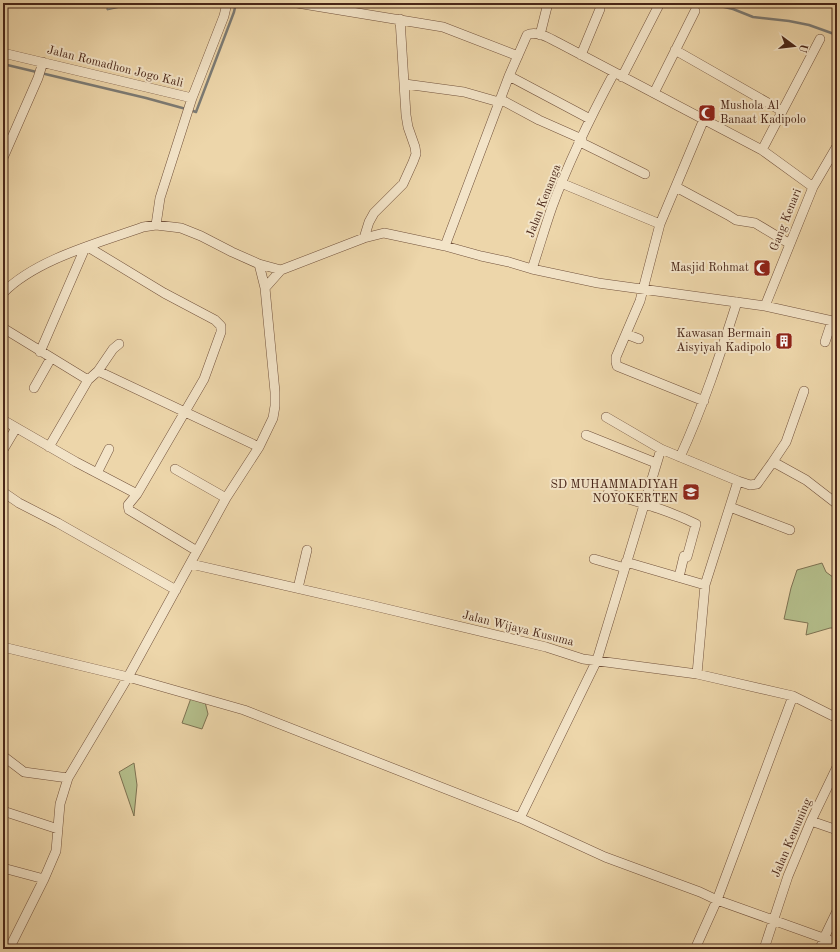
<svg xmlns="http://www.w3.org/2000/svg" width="840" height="952" viewBox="0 0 840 952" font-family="'Old Standard TT',serif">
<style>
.green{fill:#b4be8b;stroke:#7e7252}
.water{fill:#9eb6b4;stroke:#7c7c76}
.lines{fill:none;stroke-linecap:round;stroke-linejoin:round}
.stream{stroke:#7c7c76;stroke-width:2.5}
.street-casing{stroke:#72523c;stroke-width:10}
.street{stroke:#f3e4c8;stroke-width:9}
.labels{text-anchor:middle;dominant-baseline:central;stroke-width:4;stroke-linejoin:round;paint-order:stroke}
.street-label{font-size:12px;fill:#492618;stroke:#f3e4c8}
.poi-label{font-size:12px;fill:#492618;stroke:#f3e4c8;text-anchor:end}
</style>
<rect width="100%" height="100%" fill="#edd6aa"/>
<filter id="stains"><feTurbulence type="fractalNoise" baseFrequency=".005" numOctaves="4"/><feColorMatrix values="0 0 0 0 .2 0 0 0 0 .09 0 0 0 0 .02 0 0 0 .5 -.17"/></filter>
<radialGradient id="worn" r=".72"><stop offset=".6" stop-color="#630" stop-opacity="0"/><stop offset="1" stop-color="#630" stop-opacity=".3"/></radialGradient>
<path class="green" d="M 822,563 L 826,572 L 837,580 L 837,628 L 830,628 L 806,635 L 808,623 L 784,619 L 791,588 L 797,570 Z
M 191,698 L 205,702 L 208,714 L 202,729 L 182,723 Z
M 134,763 L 137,785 L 134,816 L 119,772 Z"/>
<path class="water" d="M 107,3 L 139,3 L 107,10 Z"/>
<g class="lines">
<path class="stream" d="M 707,3 L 733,9 L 753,17 L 789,21 L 809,25 L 837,35
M 3,64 L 146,98 L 186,109
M 190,110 L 196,112 L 234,12 L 236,3"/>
<g class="street-casing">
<path id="street" d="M 297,3 L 443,27 L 518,56
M 540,35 L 548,3
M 675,50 L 782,111
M 3,53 L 192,98
M 581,55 L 600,9
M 509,76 L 590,119
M 622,77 L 660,3
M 405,84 L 464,92 L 499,102
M 654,93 L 695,11
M 500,99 L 539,120 L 582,139
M 580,142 L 645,174
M 762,150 L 820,39
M 3,158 L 38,78 L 43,62
M 561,183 L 660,224
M 676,187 L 728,215 L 736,220 L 755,223 L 790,244
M 156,225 L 160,198 L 192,98 L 224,16 L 227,3
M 364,238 L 369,222 L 374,213 L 403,184 L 413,162 L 416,154 L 415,147 L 408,127 L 406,115 L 400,19
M 445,246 L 509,76 L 527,35 C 536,30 549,38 557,42 L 762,150 L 813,187
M 88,247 L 164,293 L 215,320 L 221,326 L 221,332 L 204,379 L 137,494
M 532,269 C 539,248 545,227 552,207 C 569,161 591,116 614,73
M 265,288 L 281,270
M 3,293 C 36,259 99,243 143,227 L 156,225 L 181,228 L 201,236 L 232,252 L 259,264 L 281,270 L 364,238 L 384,233 L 445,246 L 481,256 L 509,262 L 532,269 L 598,283 L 765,306 L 837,322
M 765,306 L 813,187 L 837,146
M 3,328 L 88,380
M 626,334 L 639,339
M 825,342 L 832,321
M 40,352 L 85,248
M 98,371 L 259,447
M 34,388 L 51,358
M 704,401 L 617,366 L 616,362 L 616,357 L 640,301 L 660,224 L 704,119
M 606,417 L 661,449 L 738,481 L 705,585 L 697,674
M 3,420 L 76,462 L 137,494 L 128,505 L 129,510 L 197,551
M 586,435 L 656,463
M 49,447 L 88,380 L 98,371 L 113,349 L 119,344
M 3,450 L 16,428
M 680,457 C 703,407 720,355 737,302
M 772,463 L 786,442 L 804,391
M 175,469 L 226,498
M 97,473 L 109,449
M 738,481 L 750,485 L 757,484 L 772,463 L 777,464 L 806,480 L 837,504
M 3,492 L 19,503 L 58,523 L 176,590
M 608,493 C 638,502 668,510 696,524 L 687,557 L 684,556 L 679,577
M 730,507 L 790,530
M 594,559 L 625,568
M 626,562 L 705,585
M 191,564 L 366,604 L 546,647 L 583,659 L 697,674 L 793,696 L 837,718
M 298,588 L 307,550
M 3,647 L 128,677 L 244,710 L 520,818 L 605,857 L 700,892 L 717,900 L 837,943
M 3,756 L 24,772 L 68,778
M 3,811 L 58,829
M 520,818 L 597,660 L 661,449
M 811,821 L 837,830
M 3,868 L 44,879
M 9,949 L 44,879 L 56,851 L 60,804 L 68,778 L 128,677 L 226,498 L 259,447 L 273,418 L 275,406 L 275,392 L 265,288 L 259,264
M 695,949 L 717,900 L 793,696
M 764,949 L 788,876 L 811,821 L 837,767
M 820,949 L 824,938 L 837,911"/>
</g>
<use href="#street" class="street"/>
</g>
<defs>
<g id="mosque-square" transform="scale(0.9)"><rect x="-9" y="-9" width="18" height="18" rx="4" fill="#8f2418" stroke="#f3e4c8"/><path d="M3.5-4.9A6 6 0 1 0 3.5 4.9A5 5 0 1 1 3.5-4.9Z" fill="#fff"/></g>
<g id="building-square" transform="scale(0.9)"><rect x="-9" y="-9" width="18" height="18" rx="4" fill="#8f2418" stroke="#f3e4c8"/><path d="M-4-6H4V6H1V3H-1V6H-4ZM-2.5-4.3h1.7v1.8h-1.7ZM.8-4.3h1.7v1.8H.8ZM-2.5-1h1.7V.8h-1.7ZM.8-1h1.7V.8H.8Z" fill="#fff"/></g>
<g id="school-square" transform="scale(0.9)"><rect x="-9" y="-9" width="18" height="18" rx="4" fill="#8f2418" stroke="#f3e4c8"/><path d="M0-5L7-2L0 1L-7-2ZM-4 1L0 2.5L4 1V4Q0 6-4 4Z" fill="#fff"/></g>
</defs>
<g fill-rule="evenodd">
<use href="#mosque-square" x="707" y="113"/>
<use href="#mosque-square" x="762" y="268"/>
<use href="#building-square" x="784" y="341"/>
<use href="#school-square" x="691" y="492"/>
</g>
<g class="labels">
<g class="street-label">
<text transform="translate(115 67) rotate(14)">Jalan Romadhon Jogo Kali</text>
<text transform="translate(544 201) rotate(-69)">Jalan Kenanga</text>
<text transform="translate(786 220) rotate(-68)">Gang Kenari</text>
<text transform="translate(518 629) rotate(14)">Jalan Wijaya Kusuma</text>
<text transform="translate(792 838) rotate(-67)">Jalan Kemuning</text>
</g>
<g class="poi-label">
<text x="720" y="106" text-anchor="start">Mushola Al<tspan x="720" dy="14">Banaat Kadipolo</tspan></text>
<text x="749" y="268">Masjid Rohmat</text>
<text x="771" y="334">Kawasan Bermain<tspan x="771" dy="14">Aisyiyah Kadipolo</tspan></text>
<text x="678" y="485">SD MUHAMMADIYAH<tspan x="678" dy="14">NOYOKERTEN</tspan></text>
</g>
</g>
<rect width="840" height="952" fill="none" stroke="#edd6aa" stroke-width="16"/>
<rect x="4" y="4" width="832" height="944" fill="none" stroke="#492618" stroke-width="2"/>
<rect x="8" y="8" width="824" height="936" fill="none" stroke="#492618"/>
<g transform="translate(794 46) rotate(105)" stroke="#f3e4c8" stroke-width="3" paint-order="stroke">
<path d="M0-3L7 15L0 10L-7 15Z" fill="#492618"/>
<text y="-6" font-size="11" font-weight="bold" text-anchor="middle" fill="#492618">U</text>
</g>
<rect width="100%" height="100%" filter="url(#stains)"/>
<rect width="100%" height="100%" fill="url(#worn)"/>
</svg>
